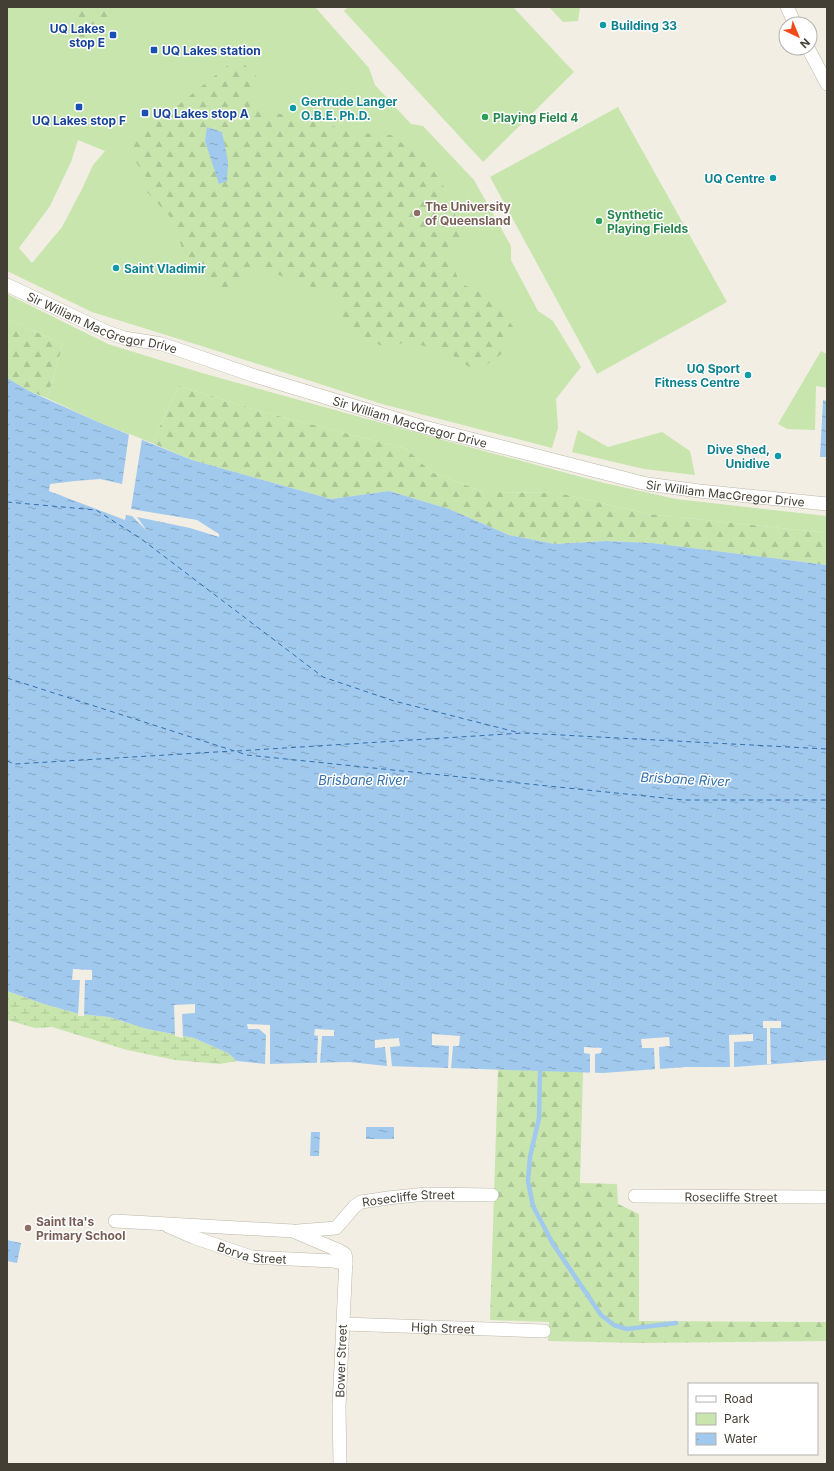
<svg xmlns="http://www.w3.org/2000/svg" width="834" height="1471" viewBox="0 0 834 1471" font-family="Inter,sans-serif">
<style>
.green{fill:#c8e5ae;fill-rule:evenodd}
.forest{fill:url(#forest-firs)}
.wetland{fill:url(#wetland-marsh)}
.water{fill:url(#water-ripples)}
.pier{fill:#f2eee4}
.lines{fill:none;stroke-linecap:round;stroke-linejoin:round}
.stream{stroke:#a1c9ed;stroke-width:4.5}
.ferry{stroke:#316fac;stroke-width:1;stroke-dasharray:5 4;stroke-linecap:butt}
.minor-casing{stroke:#bdb7a7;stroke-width:14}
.minor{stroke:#fff;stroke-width:13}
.culture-dot{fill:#0f9aa8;stroke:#fff;stroke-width:1.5}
.transit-dot{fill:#1a4fb4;stroke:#fff;stroke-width:1.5}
.leisure-dot{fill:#2e9e5b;stroke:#fff;stroke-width:1.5}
.education-dot{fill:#8d6e63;stroke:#fff;stroke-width:1.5}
.labels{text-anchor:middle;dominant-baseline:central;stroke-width:3;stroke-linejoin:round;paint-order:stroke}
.culture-label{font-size:12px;font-weight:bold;fill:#0d838f;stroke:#fff;text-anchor:start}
.transit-label{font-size:12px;font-weight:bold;fill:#164399;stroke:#fff;text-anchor:start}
.leisure-label{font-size:12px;font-weight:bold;fill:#27864d;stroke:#fff;text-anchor:start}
.education-label{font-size:12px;font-weight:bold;fill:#785e54;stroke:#fff;text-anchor:start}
.street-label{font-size:12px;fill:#443f34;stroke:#fff}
.water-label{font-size:13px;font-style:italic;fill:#316fac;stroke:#fff}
</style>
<defs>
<pattern id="forest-firs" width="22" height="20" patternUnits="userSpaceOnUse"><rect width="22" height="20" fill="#c8e5ae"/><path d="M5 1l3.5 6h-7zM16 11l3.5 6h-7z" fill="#adc696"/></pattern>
<pattern id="wetland-marsh" width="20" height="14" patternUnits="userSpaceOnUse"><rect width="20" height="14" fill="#c8e5ae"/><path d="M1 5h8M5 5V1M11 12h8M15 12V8" fill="none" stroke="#adc696"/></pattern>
<pattern id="water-ripples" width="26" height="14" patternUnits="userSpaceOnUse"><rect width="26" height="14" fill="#a1c9ed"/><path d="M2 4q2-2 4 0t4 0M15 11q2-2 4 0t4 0" fill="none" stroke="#85a5c1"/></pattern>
</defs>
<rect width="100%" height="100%" fill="#f2eee4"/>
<path class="green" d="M 7,7 L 315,7 L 369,68 L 375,85 L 411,124 L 423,126 L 474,180 L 511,246 L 511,260 L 538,311 L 553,321 L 581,367 L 556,399 L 558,428 L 552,448 L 382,404 L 211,349 L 92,312 L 7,271 ZM 78,140 L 105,151 L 93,165 L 82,189 L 62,227 L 32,263 L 19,248 L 50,206 L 71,162 Z
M 348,7 L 513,7 L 574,72 L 483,162 L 344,11 Z
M 549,7 L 580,7 L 578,21 L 563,22 Z
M 618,107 L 727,302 L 597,374 L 490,177 Z
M 7,294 L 108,344 L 202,373 L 447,441 L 600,482 L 676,499 L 827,516 L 827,533 L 648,514 L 559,493 L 484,492 L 431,472 L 407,449 L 263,412 L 179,386 L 152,443 L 98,422 L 47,398 L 63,344 L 7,319 Z
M 821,351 L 827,354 L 827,388 L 816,386 L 815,430 L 787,429 L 778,424 Z
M 578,430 L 608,447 L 662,432 L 690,451 L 695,475 L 644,469 L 572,452 Z"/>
<path class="forest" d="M 70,7 L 107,7 L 109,17 L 81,40 L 72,17 Z
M 237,58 L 256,75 L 252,95 L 268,111 L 362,133 L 391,135 L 413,151 L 436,174 L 456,207 L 455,214 L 461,241 L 450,259 L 460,283 L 492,298 L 514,328 L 506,351 L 476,372 L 448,352 L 408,342 L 385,347 L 349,333 L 336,296 L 254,266 L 233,289 L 212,289 L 182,248 L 172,219 L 147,192 L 150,183 L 126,147 Z
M 7,319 L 63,344 L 47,398 L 29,391 L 7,378 Z
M 179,386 L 263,412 L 407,449 L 431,472 L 484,492 L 559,493 L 648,514 L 827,533 L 827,565 L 652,543 L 606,541 L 555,544 L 509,535 L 449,509 L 389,491 L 331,499 L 192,460 L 152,443 Z
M 498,1069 L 583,1072 L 580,1183 L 617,1184 L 618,1204 L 639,1214 L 639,1321 L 827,1322 L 827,1341 L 638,1343 L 548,1341 L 549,1322 L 490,1320 Z"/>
<path class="wetland" d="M 7,991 L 44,1004 L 79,1014 L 109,1017 L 147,1029 L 194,1038 L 228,1053 L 237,1061 L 220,1064 L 175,1060 L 127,1050 L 52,1027 L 35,1028 L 7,1020 Z"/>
<path class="water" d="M 207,127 L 222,132 L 228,161 L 227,181 L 219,184 L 205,141 Z
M 7,378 L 29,391 L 98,422 L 192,460 L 331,499 L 389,491 L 449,509 L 509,535 L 555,544 L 606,541 L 652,543 L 827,565 L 827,1060 L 734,1067 L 686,1067 L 603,1073 L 387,1066 L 349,1062 L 265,1064 L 237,1061 L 228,1053 L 194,1038 L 147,1029 L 109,1017 L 79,1014 L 44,1004 L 7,991 Z
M 823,400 L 827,401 L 827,457 L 820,457 Z
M 366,1127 L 394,1127 L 394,1139 L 366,1139 Z
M 311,1132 L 320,1132 L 319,1156 L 310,1156 Z
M 7,1240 L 21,1243 L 17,1263 L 7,1261 Z"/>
<path class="pier" d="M 129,434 L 142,439 L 131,509 L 197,520 L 219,534 L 219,537 L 190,528 L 137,517 L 147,531 L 132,516 L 126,515 L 125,520 L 49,491 L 50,484 L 75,481 L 100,479 L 122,484 Z
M 73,969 L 92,970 L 92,980 L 85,980 L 84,1016 L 78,1016 L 80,980 L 72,980 Z
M 195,1004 L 195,1013 L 182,1014 L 183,1038 L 175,1036 L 174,1005 Z
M 763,1021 L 781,1021 L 781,1028 L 770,1028 L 771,1064 L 767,1064 L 767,1028 L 763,1028 Z
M 247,1024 L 270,1025 L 270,1064 L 265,1064 L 266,1035 L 259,1029 L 248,1029 Z
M 315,1029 L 334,1030 L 334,1036 L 322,1036 L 320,1063 L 317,1063 L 318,1036 L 314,1035 Z
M 432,1034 L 460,1036 L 459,1046 L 453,1046 L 451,1069 L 448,1069 L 449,1046 L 432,1045 Z
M 753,1034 L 753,1041 L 734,1042 L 734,1067 L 730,1067 L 729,1035 Z
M 669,1037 L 670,1046 L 659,1047 L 660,1070 L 655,1070 L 654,1048 L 642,1048 L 641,1039 Z
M 399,1038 L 400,1046 L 390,1047 L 392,1066 L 387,1066 L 385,1047 L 375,1048 L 375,1040 Z
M 584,1047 L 602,1048 L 601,1053 L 595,1054 L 595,1073 L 590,1073 L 590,1054 L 584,1053 Z"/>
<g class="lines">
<path class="stream" d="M 540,1071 L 539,1118 L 530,1157 L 528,1181 L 533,1206 L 553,1244 L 601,1315 L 614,1325 L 627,1329 L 676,1323"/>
<path class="ferry" d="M 7,502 L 96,510 L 140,538 L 323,677 L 394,701 L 520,733
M 7,678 L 247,755 L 684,800 L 827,800
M 237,751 L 523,733 L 827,749
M 7,761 L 15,764 L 233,751"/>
<g class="minor-casing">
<g id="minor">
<path d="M 787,7 L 795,24"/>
<path d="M 808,48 L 827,84"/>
<path id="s1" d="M 7,285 L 107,332 L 124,338 L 162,344 L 255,376 L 420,426 L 647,484 L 699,491 L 827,504"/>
<path id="s2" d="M 635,1196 L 827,1197"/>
<path d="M 115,1221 L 293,1231 L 340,1251 L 345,1254 L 346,1259 L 339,1407 L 340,1464"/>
<path id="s3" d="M 168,1226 L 193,1237 L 251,1257 L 333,1261 L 346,1264"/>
<path id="s4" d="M 298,1231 L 336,1228 L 355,1206 L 361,1202 L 388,1198 L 426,1194 L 492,1195"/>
<path id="s5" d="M 343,1324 L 544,1331"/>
</g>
</g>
<use href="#minor" class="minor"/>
</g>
<g class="culture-dot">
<circle cx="603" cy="25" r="4"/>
<circle cx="293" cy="108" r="4"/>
<circle cx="773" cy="178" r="4"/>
<circle cx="116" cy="268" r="4"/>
<circle cx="748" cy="375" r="4"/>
<circle cx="778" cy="456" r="4"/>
</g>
<g class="transit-dot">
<rect x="109" y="31" width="8" height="8" rx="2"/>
<rect x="150" y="46" width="8" height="8" rx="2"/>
<rect x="75" y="103" width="8" height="8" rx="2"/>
<rect x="141" y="109" width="8" height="8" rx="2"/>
</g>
<g class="leisure-dot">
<circle cx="485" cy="117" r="4"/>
<circle cx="599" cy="221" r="4"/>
</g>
<g class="education-dot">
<circle cx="417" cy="213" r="4"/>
<circle cx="28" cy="1228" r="4"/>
</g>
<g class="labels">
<g class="culture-label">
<text x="611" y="25">Building 33</text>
<text x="301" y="101">Gertrude Langer<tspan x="301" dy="14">O.B.E. Ph.D.</tspan></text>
<text x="765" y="178" text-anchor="end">UQ Centre</text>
<text x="124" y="268">Saint Vladimir</text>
<text x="740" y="368" text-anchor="end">UQ Sport<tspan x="740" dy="14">Fitness Centre</tspan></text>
<text x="770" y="449" text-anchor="end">Dive Shed,<tspan x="770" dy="14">Unidive</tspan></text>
</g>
<g class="transit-label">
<text x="105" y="28" text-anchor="end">UQ Lakes<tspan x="105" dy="14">stop E</tspan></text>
<text x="162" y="50">UQ Lakes station</text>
<text x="153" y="113">UQ Lakes stop A</text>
<text x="79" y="120" text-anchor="middle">UQ Lakes stop F</text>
</g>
<g class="leisure-label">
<text x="493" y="117">Playing Field 4</text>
<text x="607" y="214">Synthetic<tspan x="607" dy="14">Playing Fields</tspan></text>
</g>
<g class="education-label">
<text x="425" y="206">The University<tspan x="425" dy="14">of Queensland</tspan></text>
<text x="36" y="1221">Saint Ita's<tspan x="36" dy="14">Primary School</tspan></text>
</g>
<g class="street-label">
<text stroke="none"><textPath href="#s1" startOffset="103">Sir William MacGregor Drive</textPath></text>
<text stroke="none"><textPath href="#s1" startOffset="427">Sir William MacGregor Drive</textPath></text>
<text stroke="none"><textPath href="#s1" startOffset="751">Sir William MacGregor Drive</textPath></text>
<text stroke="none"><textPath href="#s2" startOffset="96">Rosecliffe Street</textPath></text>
<text stroke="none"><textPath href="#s4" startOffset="122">Rosecliffe Street</textPath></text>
<text stroke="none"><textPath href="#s3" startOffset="89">Borva Street</textPath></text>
<text stroke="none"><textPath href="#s5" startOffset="100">High Street</textPath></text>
<text transform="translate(341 1361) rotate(-88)">Bower Street</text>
</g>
<g class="water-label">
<text transform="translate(685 779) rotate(3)">Brisbane River</text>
<text x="363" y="780">Brisbane River</text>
</g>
</g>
<rect width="834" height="1471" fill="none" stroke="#443f34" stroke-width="16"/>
<rect x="688" y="1383" width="130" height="72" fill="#ffffff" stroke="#b4b2ae"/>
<rect x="696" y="1396" width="20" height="6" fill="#ffffff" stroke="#b4b2ae"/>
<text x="724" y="1403" font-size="12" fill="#443f34">Road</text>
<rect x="696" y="1413" width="20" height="12" fill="#c8e5ae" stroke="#b4b2ae"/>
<text x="724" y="1423" font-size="12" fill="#443f34">Park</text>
<rect x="696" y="1433" width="20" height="12" fill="url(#water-ripples)" stroke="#b4b2ae"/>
<text x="724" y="1443" font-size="12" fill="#443f34">Water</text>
<g transform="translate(798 36) rotate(136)"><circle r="19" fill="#ffffff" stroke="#b4b2ae"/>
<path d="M0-3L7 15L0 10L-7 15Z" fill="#f3491a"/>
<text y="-6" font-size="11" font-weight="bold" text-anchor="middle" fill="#443f34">N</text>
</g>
</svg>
